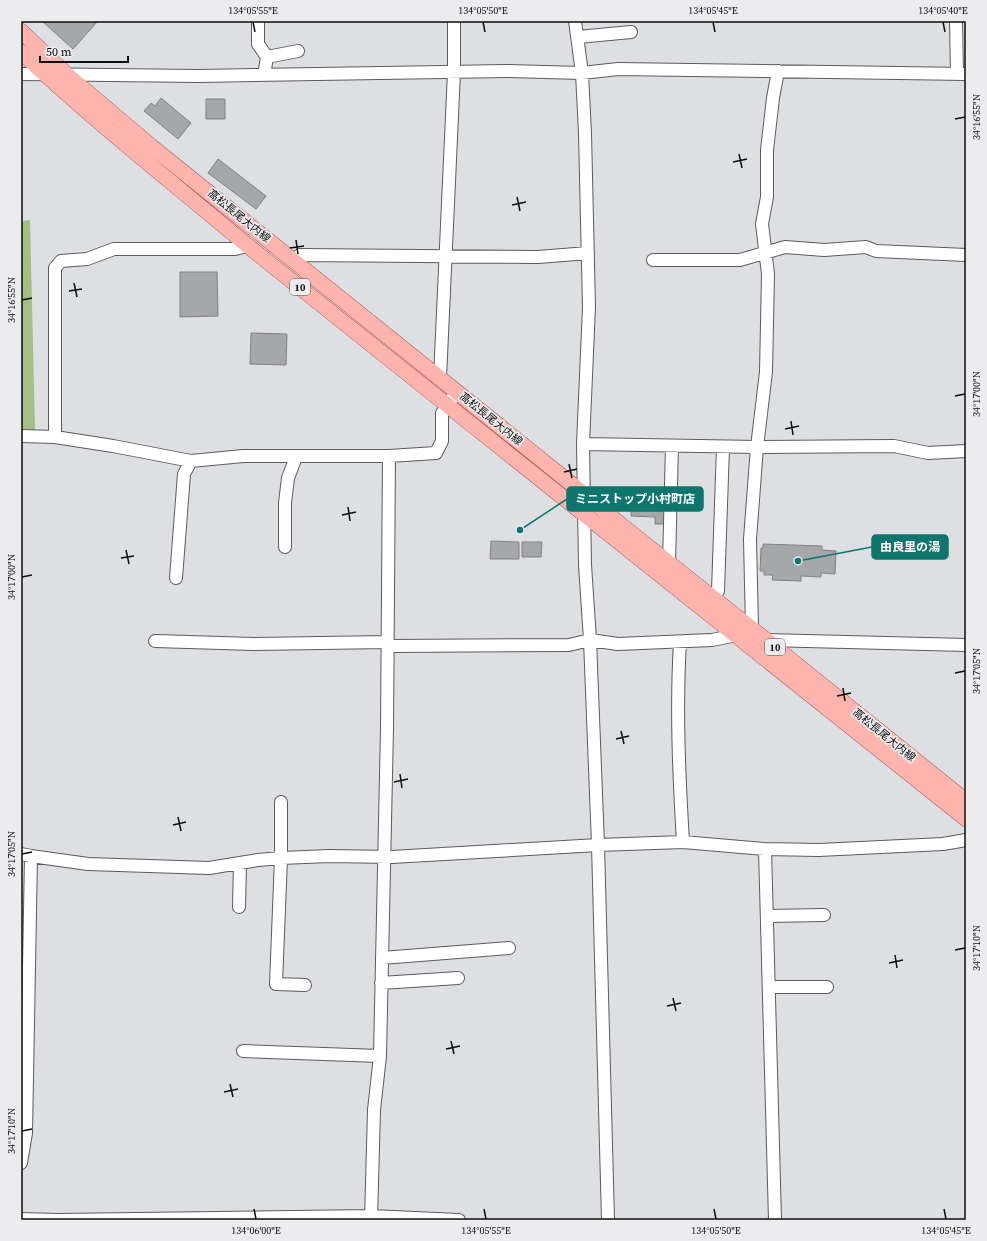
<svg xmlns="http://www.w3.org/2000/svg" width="987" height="1241" viewBox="0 0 987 1241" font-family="'Source Serif 4','Noto Sans JP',serif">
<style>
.green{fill:#a3c083}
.building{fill:#a6a7a9;stroke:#818184}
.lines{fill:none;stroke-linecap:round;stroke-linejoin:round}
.minor-casing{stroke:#5b5b5d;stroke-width:14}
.major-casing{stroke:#a75853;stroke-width:16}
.minor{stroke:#fff;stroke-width:12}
.major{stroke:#fdb3ae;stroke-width:15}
.ticks{fill:none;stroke:#0c0d0d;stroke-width:1.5}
.labels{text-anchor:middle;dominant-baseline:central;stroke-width:3.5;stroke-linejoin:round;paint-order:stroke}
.shield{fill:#ececef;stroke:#4f5051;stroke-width:1}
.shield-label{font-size:10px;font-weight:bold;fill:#0c0d0d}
.street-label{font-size:11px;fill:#0c0d0d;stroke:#ececef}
.leader{fill:none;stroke:#0f766e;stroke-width:1.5}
.callout-dot{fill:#0f766e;stroke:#ececef;stroke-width:1.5}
.callout{fill:#0f766e;stroke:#0f766e;stroke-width:1.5}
.callout-label{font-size:12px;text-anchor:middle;font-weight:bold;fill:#fff}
.neatline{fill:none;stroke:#0c0d0d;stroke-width:1.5}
.ticks-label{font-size:10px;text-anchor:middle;fill:#0c0d0d}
</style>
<rect width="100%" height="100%" fill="#dedfe2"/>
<path class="green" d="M 30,220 L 35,430 L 21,429 L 21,221 Z"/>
<path class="building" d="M 42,21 L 96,21 L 97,22 L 73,49 Z
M 161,98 L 191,123 L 178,139 L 144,111 L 151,103 L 155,106 Z
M 206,99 L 225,99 L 225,119 L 206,119 Z
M 218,159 L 266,196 L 256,209 L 208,173 Z
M 180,272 L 217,272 L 218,316 L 180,317 Z
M 251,333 L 287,334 L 286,365 L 250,364 Z
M 632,498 L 668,499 L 667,524 L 655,524 L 655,517 L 631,516 Z
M 491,541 L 519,542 L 519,559 L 490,559 Z
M 522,542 L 542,542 L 541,557 L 522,557 Z
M 763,544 L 822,546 L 822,550 L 836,551 L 835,574 L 821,573 L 821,577 L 801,576 L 801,581 L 772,580 L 773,575 L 764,575 L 764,571 L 760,571 L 761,548 L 763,548 Z"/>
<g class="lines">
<g class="minor-casing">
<path id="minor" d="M 258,21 L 258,44 L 267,57 L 264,75
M 575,21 L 582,73 L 585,133 L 589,307 L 583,444 L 585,565 L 590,640 L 598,845 L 608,1220
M 956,21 L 957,74
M 578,37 L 631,32
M 267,57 L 298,51
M 21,74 L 199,76 L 507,71 L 582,73 L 618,69 L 966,74
M 293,260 L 300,255 L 538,257 L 588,253
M 653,260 L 740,260 L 785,247 L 824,250 L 866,247 L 876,251 L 966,255
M 440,378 L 454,72 L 454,21
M 21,436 L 55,437 L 113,446 L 191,461 L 243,456 L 389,456 L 436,453 L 442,441 L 442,413 L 457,391
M 55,437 L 55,268 L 61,261 L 87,259 L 114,249 L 235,249 L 248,246
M 583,444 L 757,447 L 894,446 L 928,453 L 966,451
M 285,547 L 285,503 L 288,478 L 296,457
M 669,563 L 672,446
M 176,578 L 184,474 L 191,461
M 718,591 L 723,447
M 752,629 L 750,539 L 757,447 L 766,372 L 768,274 L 762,224 L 767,197 L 767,150 L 773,98 L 778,71
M 766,640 L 966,645
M 155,641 L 254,644 L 388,642
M 680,642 C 676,709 679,775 683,842
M 388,646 L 569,645 L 590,640 L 618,644 L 712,640 L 737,635
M 281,802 L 281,858 L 276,984 L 305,985
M 765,849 L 775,1220
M 21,854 L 31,856 L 88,864 L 209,868 L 258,860 L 281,858 L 329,856 L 392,857 L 598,845 L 683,842 L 765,849 L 819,850 L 943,844 L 966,840
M 239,907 L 240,863
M 767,916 L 824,915
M 382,958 L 509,948
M 381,983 L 458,978
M 769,987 L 827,987
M 243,1051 L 380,1056
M 21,1163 L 26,1133 L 31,856
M 21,1219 L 58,1220 L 371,1216 L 459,1220
M 371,1220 L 374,1110 L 380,1056 L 387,728 L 389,456"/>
</g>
<g class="major-casing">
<path id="major" d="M 21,31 L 66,74 L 152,147 L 584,494 L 621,525 L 766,640 L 966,801
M 21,52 C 93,120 172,182 248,246 L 966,819"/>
</g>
<use href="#minor" class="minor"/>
<use href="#major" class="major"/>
</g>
<path class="ticks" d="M 253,22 L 255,32M 483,22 L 485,32M 713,22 L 715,32M 943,22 L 945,32M 955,119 L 965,117M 739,154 L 742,168M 733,162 L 747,159M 517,197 L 520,211M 512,205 L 526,202M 296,240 L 298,254M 290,248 L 304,246M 74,283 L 77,297M 69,291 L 82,289M 22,300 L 32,298M 955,396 L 965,394M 791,421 L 793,435M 785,429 L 799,426M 569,464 L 572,478M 564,472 L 577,469M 348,507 L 350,521M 342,515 L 356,512M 126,550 L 129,564M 121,558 L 134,556M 22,577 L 32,575M 955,673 L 965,671M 843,688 L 845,701M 837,696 L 851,693M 621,731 L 624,744M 616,739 L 629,736M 400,774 L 402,788M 394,782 L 408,779M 178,817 L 181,831M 173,825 L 186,822M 22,854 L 32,852M 955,950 L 965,948M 895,955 L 897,968M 889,963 L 903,960M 673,998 L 676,1011M 667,1006 L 681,1003M 451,1041 L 454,1054M 446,1049 L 460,1046M 230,1084 L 233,1097M 224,1092 L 238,1089M 22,1131 L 32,1129M 254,1209 L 256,1219M 484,1209 L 486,1219M 714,1209 L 716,1219M 944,1209 L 946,1219"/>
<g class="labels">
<g class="shield">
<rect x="290" y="279" width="20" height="16" rx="3"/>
<rect x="765" y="639" width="20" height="16" rx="3"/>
</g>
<g class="shield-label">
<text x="300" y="287">10</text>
<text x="775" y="647">10</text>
</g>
<g class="street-label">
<text transform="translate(239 216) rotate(39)">高松長尾大内線</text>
<text transform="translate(491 419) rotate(39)">高松長尾大内線</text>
<text transform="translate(884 735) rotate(39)">高松長尾大内線</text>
</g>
</g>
<path class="leader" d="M520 530L567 499M798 561L872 547"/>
<g class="callout-dot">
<circle cx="520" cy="530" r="4"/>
<circle cx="798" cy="561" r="4"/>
</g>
<g class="callout">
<rect x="567" y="487" width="136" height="24" rx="4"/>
<rect x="872" y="535" width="76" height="24" rx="4"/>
</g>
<g class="callout-label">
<text x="635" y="503">ミニストップ小村町店</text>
<text x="910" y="551">由良里の湯</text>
</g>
<rect width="987" height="1241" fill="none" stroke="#ececef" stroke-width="44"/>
<path d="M40 56v6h88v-6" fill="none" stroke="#0c0d0d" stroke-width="2"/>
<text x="46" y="56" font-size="12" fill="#0c0d0d" stroke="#ececef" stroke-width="3" paint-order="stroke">50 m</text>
<rect x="22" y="22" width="943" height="1197" class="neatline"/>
<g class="ticks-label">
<text x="253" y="14">134°05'55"E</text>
<text x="483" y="14">134°05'50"E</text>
<text x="713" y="14">134°05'45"E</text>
<text x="943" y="14">134°05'40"E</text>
<text transform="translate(976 117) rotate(-90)" y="4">34°16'55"N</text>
<text transform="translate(11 300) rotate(-90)" y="4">34°16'55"N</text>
<text transform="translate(976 394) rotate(-90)" y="4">34°17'00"N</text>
<text transform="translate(11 577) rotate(-90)" y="4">34°17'00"N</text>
<text transform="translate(976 671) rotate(-90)" y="4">34°17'05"N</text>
<text transform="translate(11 854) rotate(-90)" y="4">34°17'05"N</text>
<text transform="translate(976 948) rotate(-90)" y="4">34°17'10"N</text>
<text transform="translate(11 1131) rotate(-90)" y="4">34°17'10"N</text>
<text x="256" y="1234">134°06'00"E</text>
<text x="486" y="1234">134°05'55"E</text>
<text x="716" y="1234">134°05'50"E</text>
<text x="946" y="1234">134°05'45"E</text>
</g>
</svg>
